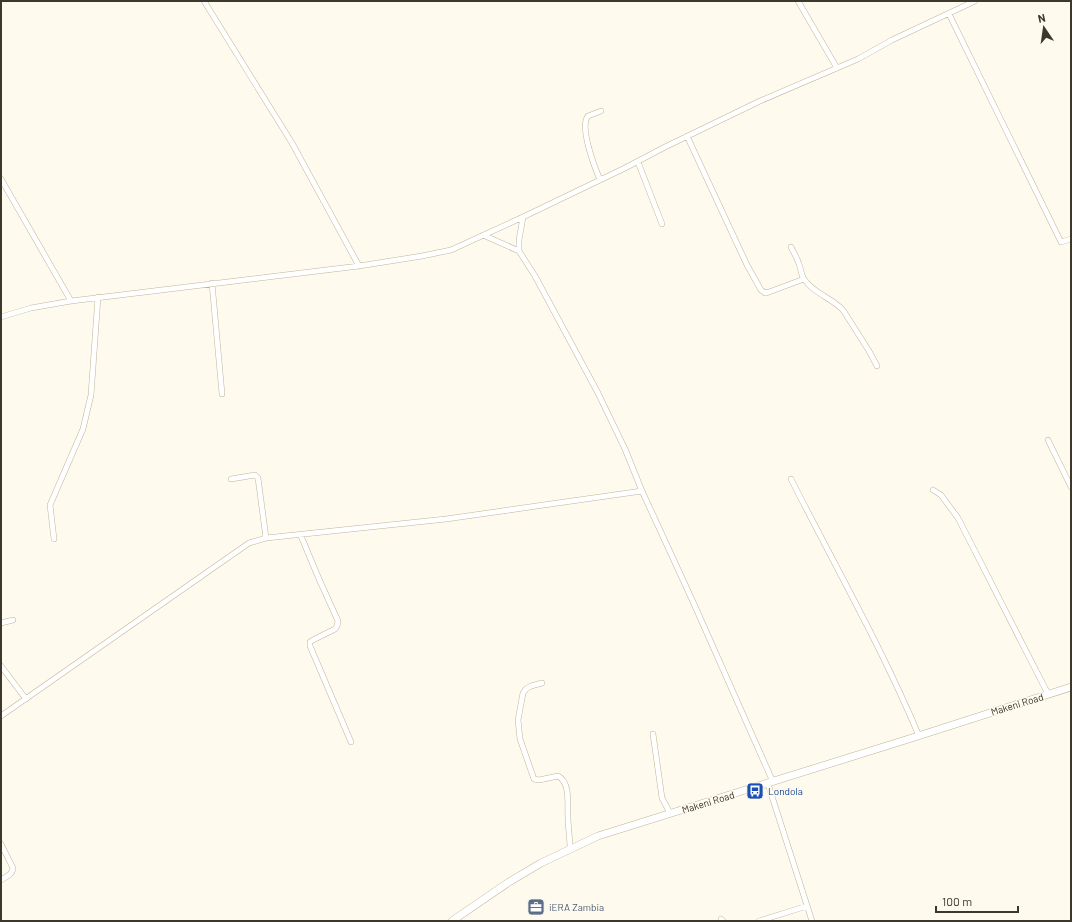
<svg xmlns="http://www.w3.org/2000/svg" width="1072" height="922" viewBox="0 0 1072 922" font-family="Barlow,sans-serif">
<style>
.lines{fill:none;stroke-linecap:round;stroke-linejoin:round}
.minor-casing{stroke:#c0b598;stroke-width:6}
.secondary-casing{stroke:#c0b598;stroke-width:8}
.minor{stroke:#fff;stroke-width:5}
.secondary{stroke:#fff;stroke-width:7}
.labels{text-anchor:middle;dominant-baseline:central;stroke-width:3;stroke-linejoin:round;paint-order:stroke}
.street-label{font-size:10px;fill:#3c382c;stroke:#fefaee}
.transit-label{font-size:10px;fill:#164399;stroke:#fefaee;text-anchor:start}
.service-label{font-size:10px;fill:#4e5e75;stroke:#fefaee;text-anchor:start}
</style>
<rect width="100%" height="100%" fill="#fefaee"/>
<g class="lines">
<g class="minor-casing">
<path id="minor" d="M 204,1 L 292,143 L 359,266
M 798,1 L 837,68
M 949,14 L 1061,242 L 1071,239
M 687,136 L 747,265 L 761,290 L 765,293 L 769,292 L 804,279
M 638,162 L 662,224
M 1,179 L 71,301
M 600,180 C 595,168 579,127 588,116 L 601,111
M 523,217 L 519,240 L 519,251 L 535,276 L 598,393 L 625,449 L 642,491 L 694,604 L 773,782
M 483,235 L 519,251
M 791,247 C 794,253 797,258 799,264 C 801,269 801,275 804,279 C 813,293 832,298 843,310 L 869,351 L 877,366
M 212,283 L 222,394
M 1,317 L 31,308 L 71,301 L 359,266 L 422,256 L 451,250 L 523,217 L 625,168 L 665,147 L 760,101 L 858,59 L 892,40 L 975,1
M 1048,440 L 1071,487
M 231,479 L 255,475 L 258,478 L 266,538
M 791,479 C 834,564 882,648 919,736
M 933,490 L 941,495 L 958,518 L 1048,694
M 301,536 L 319,579 L 338,621 L 337,626 L 335,629 L 313,640 L 310,642 L 310,646 L 351,742
M 54,539 L 50,505 L 83,429 L 91,395 L 98,297
M 1,623 L 13,620
M 1,666 L 26,699
M 542,683 L 531,686 L 526,689 L 523,693 L 518,720 L 520,739 L 534,779 L 539,780 L 558,776 C 571,783 567,805 568,817 C 568,827 570,838 570,848
M 1,716 L 249,543 L 266,538 L 446,519 L 642,491
M 653,734 L 662,798 L 670,813
M 768,784 L 812,921
M 1,844 L 13,868 C 13,874 6,877 1,880
M 721,919 L 723,921
M 759,921 L 807,906"/>
</g>
<g class="secondary-casing">
<path id="secondary" d="M 452,921 L 509,882 L 541,863 L 598,836 L 915,737 L 1071,687"/>
</g>
<use href="#minor" class="minor"/>
<use href="#secondary" class="secondary"/>
</g>
<defs>
<g id="bus-square" transform="scale(0.9)"><rect x="-9" y="-9" width="18" height="18" rx="4" fill="#1a4fb4" stroke="#fefaee"/><path d="M-5-6H5V4H4V6H2V4H-2V6H-4V4H-5ZM-3.5-4V0h7V-4ZM-3.5 1.2v1.5H-2V1.2ZM2 1.2v1.5H3.5V1.2Z" fill="#fff"/></g>
<g id="office-square" transform="scale(0.9)"><rect x="-9" y="-9" width="18" height="18" rx="4" fill="#5c6f8a" stroke="#fefaee"/><path d="M-6-3h4V-5.5h4V-3h4V5H-6ZM-1-4.5V-3h2v-1.5ZM-6 0V1H6V0Z" fill="#fff"/></g>
</defs>
<g fill-rule="evenodd">
<use href="#bus-square" x="755" y="791"/>
<use href="#office-square" x="536" y="907"/>
</g>
<g class="labels">
<g class="street-label">
<text transform="translate(1017 704) rotate(-17)">Makeni Road</text>
<text transform="translate(708 802) rotate(-17)">Makeni Road</text>
</g>
<g class="transit-label">
<text x="768" y="791">Londola</text>
</g>
<g class="service-label">
<text x="549" y="907">iERA Zambia</text>
</g>
</g>
<rect width="1072" height="922" fill="none" stroke="#3c382c" stroke-width="4"/>
<g transform="translate(1044 28) rotate(347)" stroke="#fefaee" stroke-width="3" paint-order="stroke">
<path d="M0-3L7 15L0 10L-7 15Z" fill="#3c382c"/>
<text y="-6" font-size="11" font-weight="bold" text-anchor="middle" fill="#3c382c">N</text>
</g>
<path d="M936 906v6h82v-6" fill="none" stroke="#3c382c" stroke-width="2"/>
<text x="942" y="906" font-size="12" fill="#3c382c" stroke="#fefaee" stroke-width="3" paint-order="stroke">100 m</text>
</svg>
